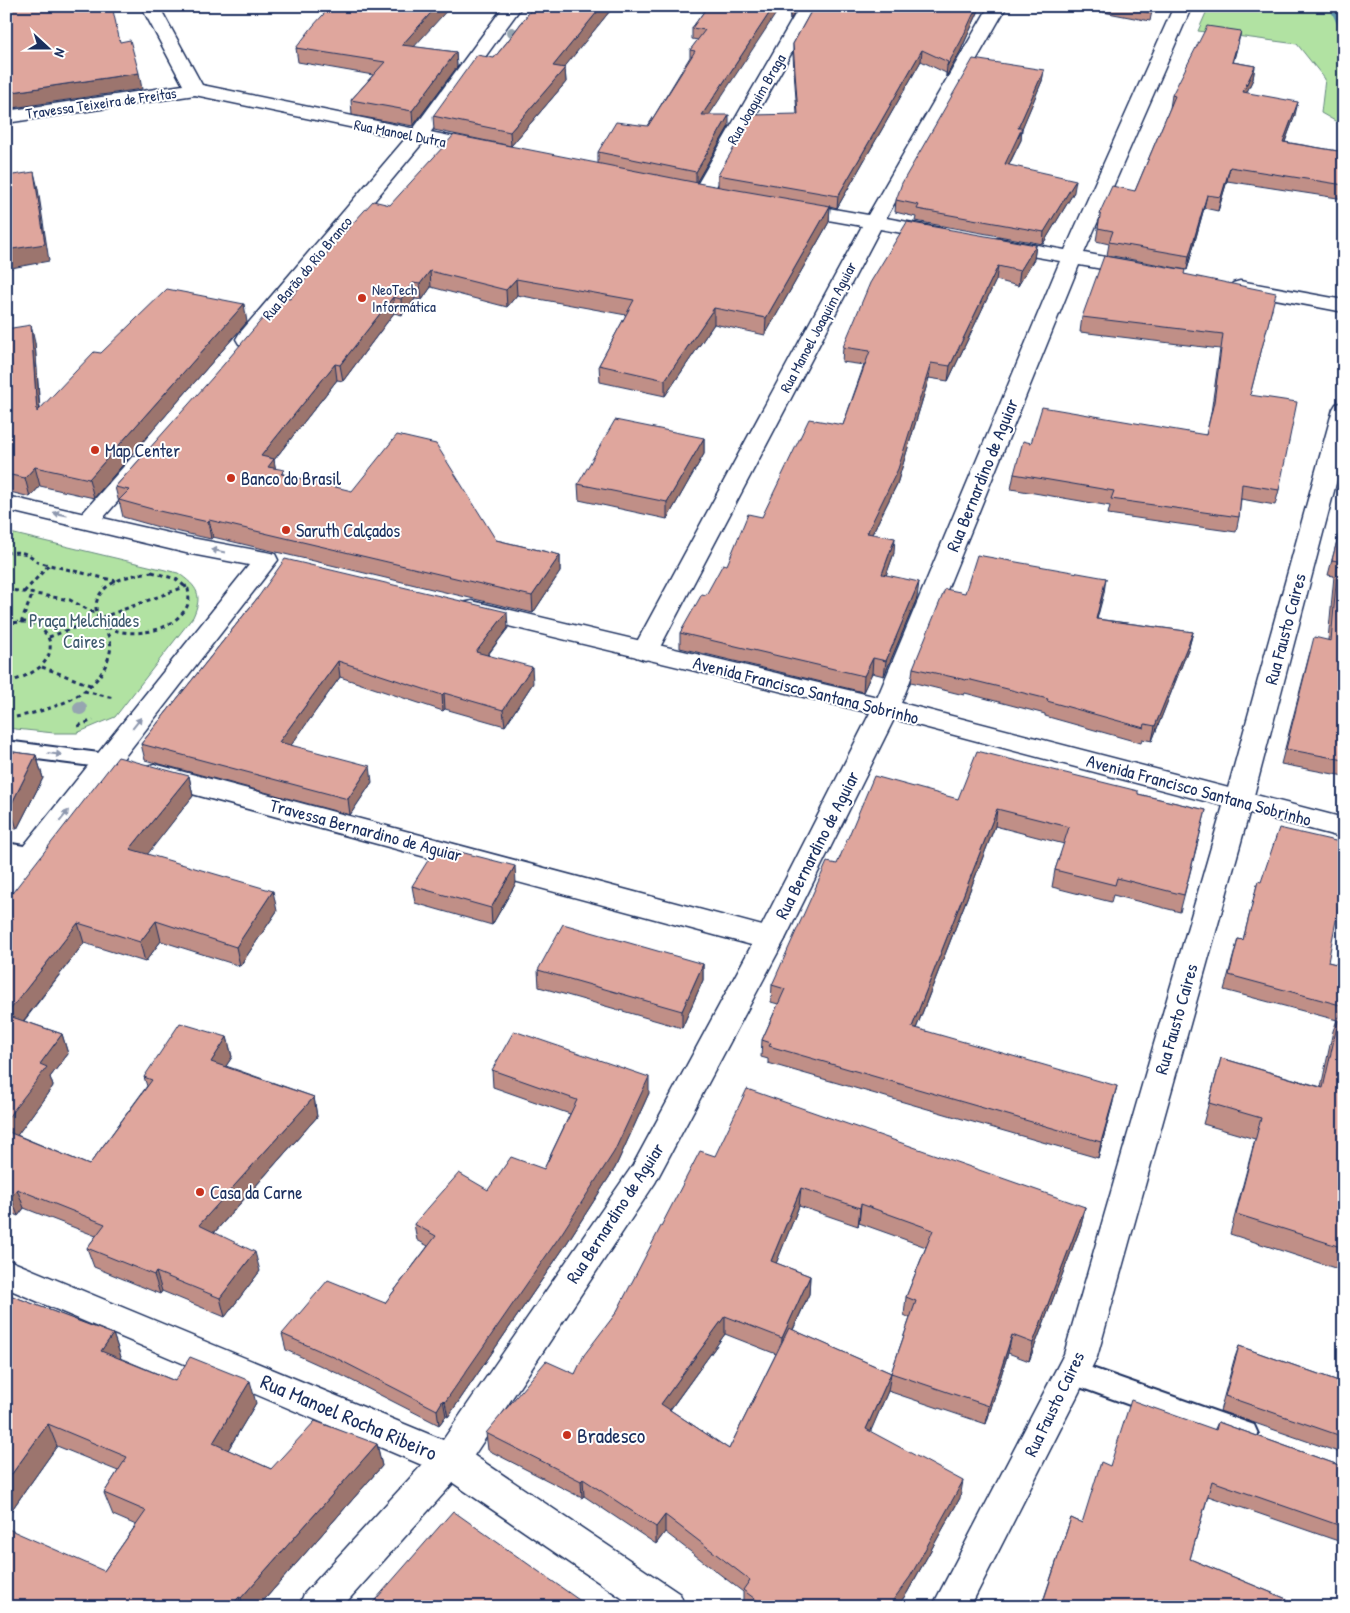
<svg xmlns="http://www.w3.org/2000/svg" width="1350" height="1613" viewBox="0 0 1350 1613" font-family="'Patrick Hand',sans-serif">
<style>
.green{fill:#b1e2a2;stroke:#668880}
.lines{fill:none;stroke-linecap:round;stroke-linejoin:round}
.stream{fill:#5e96ad;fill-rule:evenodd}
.service-casing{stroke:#1b2f5e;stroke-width:4}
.pedestrian-casing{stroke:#1b2f5e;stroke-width:3}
.minor-casing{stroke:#1b2f5e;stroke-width:3}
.tertiary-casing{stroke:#1b2f5e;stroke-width:3}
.secondary-casing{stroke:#1b2f5e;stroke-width:3}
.path{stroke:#1b2f5e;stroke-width:3;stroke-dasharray:4 4;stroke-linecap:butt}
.service{fill:#fff;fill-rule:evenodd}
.pedestrian{fill:#fff;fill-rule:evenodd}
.minor{fill:#fff;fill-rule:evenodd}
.tertiary{fill:#fff;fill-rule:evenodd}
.secondary{fill:#fff;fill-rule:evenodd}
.tree{fill:#96a5b0}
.wall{fill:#c08f87;stroke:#1b2f5e;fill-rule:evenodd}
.shaded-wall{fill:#9c746e;stroke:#1b2f5e}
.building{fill:#dfa69d;stroke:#1b2f5e;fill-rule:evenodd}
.oneway{fill:#8d97ae}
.poi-dot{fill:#c8321e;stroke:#fff;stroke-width:2}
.labels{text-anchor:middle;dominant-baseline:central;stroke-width:4;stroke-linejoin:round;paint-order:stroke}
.far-street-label{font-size:15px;fill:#1b2f5e;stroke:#fff}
.far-poi-label{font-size:15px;fill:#1b2f5e;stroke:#fff;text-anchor:start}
.poi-label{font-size:18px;fill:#1b2f5e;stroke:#fff;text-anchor:start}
.street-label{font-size:18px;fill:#1b2f5e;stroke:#fff}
.park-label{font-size:18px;fill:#405c6f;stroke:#fff}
.near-street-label{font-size:21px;fill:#1b2f5e;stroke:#fff}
.near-poi-label{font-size:21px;fill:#1b2f5e;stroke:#fff;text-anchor:start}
</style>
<rect width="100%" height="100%" fill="#fff"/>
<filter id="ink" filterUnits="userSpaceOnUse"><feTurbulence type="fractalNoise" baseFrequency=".02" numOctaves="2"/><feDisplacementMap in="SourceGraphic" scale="10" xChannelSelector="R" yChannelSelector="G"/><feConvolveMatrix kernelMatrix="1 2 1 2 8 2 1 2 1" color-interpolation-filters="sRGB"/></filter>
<g filter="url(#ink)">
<path class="green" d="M 1209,6 L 1344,6 L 1344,126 L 1321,113 L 1325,79 L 1297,44 L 1198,31 Z
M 6,532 L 178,573 C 198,587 203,595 193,617 L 115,717 L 77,733 L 54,733 L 6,728 Z"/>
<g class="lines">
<path class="stream" d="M 1329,6 L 1337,6 L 1344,21 L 1344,33 L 1340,31 Z"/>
<g class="service-casing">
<path id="service" d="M 6,741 L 107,754 L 114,756 L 117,761 L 114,766 L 107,768 L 6,755 Z
M 6,843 L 42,849 L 45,855 L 42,861 L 34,863 L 6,859 Z
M 1072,1361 L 1254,1425 L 1258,1434 L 1254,1443 L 1244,1446 L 1063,1381 L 1059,1373 L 1063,1365 Z"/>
</g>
<g class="pedestrian-casing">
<path id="pedestrian" d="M 154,764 L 770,928 L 780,931 L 785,939 L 780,947 L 770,950 L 144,781 L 140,774 L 144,767 Z"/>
</g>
<g class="minor-casing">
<path id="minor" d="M 141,6 L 159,6 L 202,85 L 484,143 L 491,145 L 494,149 L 491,153 L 484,155 L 195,95 L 6,123 L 6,111 L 183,85 Z
M 800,6 L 818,6 L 713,192 L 710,196 L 703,198 L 696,196 L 693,192 Z
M 989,6 L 1007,6 L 886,218 L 941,228 L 948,230 L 951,234 L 948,238 L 941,240 L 880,229 L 658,651 L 654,657 L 645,660 L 636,657 L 632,651 L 862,226 L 794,214 L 787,212 L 784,208 L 787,204 L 794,202 L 868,215 Z
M 1174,6 L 1192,6 L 1084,253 L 1138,263 L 1145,265 L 1148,269 L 1145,273 L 1138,275 L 1079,265 L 899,708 L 895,714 L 886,717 L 877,714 L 873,708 L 1060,261 L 998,250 L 991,248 L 988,244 L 991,240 L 998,238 L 1065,250 Z
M 1240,281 L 1344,300 L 1344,312 L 1233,291 L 1229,287 L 1233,283 Z
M 1344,402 L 1344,453 L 1253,799 L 1097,1357 L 970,1607 L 932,1607 L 1064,1354 L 1225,799 L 1333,409 L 1336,404 Z
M 450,1444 L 463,1448 L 680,1594 L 685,1607 L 635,1607 L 437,1472 L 432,1460 L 437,1448 Z"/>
</g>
<g class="tertiary-casing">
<path id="tertiary" d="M 504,6 L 522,6 L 425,140 L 255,344 L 247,346 L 239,344 L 236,339 L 239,334 L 411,132 Z
M 140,455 L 148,457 L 152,462 L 148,467 L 97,525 L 89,528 L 81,525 L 77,520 L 81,515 L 132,457 Z
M 472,601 L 886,699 L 1344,818 L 1344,838 L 894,719 L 785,939 L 655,1183 L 463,1472 L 342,1607 L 299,1607 L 304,1594 L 422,1465 L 6,1288 L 6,1259 L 443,1440 L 633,1165 L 755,939 L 870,713 L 463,615 L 459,609 L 463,603 Z"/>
</g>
<g class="secondary-casing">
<path id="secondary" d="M 6,496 L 186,537 L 266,552 L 275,554 L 278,560 L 16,896 L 6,899 L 6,868 L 249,565 L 186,553 L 6,510 Z"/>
</g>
<path class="path" d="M 6,553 C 18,551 29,552 37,562 L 116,581
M 152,572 L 176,579 L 188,589 C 191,605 186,611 174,621 C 166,627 155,631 145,632 C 125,635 95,631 96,605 C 97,597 102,590 108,586 C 121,577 137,574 152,572 Z
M 6,589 L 70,600 L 96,614
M 24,592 L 49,565
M 6,623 C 12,623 19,622 25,622 C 49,626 59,649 41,666 C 31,675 18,679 6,683
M 21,623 L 33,593
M 49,637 L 187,586
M 42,667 L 90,685
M 84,691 L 114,698
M 16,717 C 49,710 92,698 106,664 C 109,657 112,649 110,641 C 109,635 105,630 102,624
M 78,726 L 93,720"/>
<use href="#service" class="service"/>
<use href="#pedestrian" class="pedestrian"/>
<use href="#minor" class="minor"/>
<use href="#tertiary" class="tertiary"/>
<use href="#secondary" class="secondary"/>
</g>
<g class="tree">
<circle cx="512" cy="32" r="5"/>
<circle cx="80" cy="708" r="7"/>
</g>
<path class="wall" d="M 534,6 L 614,6 L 564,67 L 565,68 L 566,82 L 511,146 L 434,130 L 433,116 L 494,58 L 507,42 Z
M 708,6 L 709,115 L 729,126 L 696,183 L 718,187 L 718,175 L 797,114 L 793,55 L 793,44 L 814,6 L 981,6 L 960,52 L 946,77 L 946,73 L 921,61 L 837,208 L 830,206 L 829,222 L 765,335 L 714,324 L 665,396 L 600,382 L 599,365 L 626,315 L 517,295 L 507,307 L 431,287 L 422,300 L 415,299 L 402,315 L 394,313 L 343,381 L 337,380 L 274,460 L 275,468 L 285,475 L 496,540 L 560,555 L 560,572 L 533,613 L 213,537 L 211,539 L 162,528 L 123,517 L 120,504 L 119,503 L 115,487 L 274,311 L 290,299 L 390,205 L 598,164 L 598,152 L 648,126 L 690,57 L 690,50 L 698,40 L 692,39 L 692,28 Z
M 789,6 L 799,6 L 790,20 Z
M 1104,6 L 1153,6 L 1150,21 L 1103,12 Z
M 1238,44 L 1233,62 L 1255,66 L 1253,79 L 1246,93 L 1295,115 L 1285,142 L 1344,152 L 1344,199 L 1227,181 L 1218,211 L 1204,208 L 1187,270 L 1107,255 L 1109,244 L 1096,241 L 1101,210 L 1135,191 L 1170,108 L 1172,95 Z
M 415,47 L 456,52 L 457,67 L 413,126 L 352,115 L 351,100 L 373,75 L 298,62 L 296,48 Z
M 1044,70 L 1042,81 L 1022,128 L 1021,140 L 1009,165 L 1074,192 L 1043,244 L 915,221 L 916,217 L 895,212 L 896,200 Z
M 1036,245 L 1034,259 L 1018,286 L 996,280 L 948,381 L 929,378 L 897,484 L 872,534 L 894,553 L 886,575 L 917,598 L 884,676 L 872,673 L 863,692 L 680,648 L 680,633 L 762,517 L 843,425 L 864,365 L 842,362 L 843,347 Z
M 1184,274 L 1272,308 L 1250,395 L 1279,490 L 1275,505 L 1241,499 L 1239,517 L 1236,532 L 1108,514 L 1110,506 L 1011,489 L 1014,474 L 1031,443 L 1206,435 L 1211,413 L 1220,349 L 1080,332 L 1082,317 Z
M 6,322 L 8,329 L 35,343 L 40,409 L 101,353 L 247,322 L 94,498 L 40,486 L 30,497 L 6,491 Z
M 704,438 L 704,454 L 667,519 L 579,500 L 578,484 Z
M 1344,514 L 1344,776 L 1281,764 L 1310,652 L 1328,640 L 1334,576 L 1328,575 Z
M 1106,578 L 1097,619 L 1193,632 L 1189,647 L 1152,741 L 1142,739 L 1141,743 L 1045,716 L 1045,714 L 965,693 L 964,695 L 911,682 L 913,668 L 965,593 Z
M 259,596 L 508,628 L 488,655 L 533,683 L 505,726 L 445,709 L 443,711 L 340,677 L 291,745 L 372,782 L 350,815 L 145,760 L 141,744 Z
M 6,751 L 36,755 L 43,778 L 17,829 L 6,828 Z
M 189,776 L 193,796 L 147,854 L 277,911 L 240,966 L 161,941 L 145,962 L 84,943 L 24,1021 L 62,1034 L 68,1054 L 50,1077 L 53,1086 L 17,1135 L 89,1165 L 147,1086 L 144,1077 L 227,1037 L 232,1057 L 226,1066 L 314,1097 L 317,1117 L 214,1233 L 260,1271 L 225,1317 L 162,1291 L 160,1294 L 94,1267 L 87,1248 L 96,1236 L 24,1208 L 18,1216 L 6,1211 L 6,901 Z
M 1138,794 L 1206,810 L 1180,912 L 1113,895 L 1111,902 L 1052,887 L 1055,870 L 1064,844 L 995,826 L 916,1029 L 1113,1102 L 1098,1158 L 768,1063 L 768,1059 L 761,1057 L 762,1040 L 778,1004 L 771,1002 L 772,985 L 837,864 L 958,799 Z
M 1258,881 L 1328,962 L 1344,966 L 1344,1271 L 1230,1234 L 1255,1139 L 1203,1124 L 1221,1058 L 1321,1087 L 1333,1031 L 1337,1020 L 1224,990 L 1238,939 L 1243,940 Z
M 516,883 L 492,925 L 415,903 L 412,886 Z
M 703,964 L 703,980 L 682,1028 L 539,987 L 538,970 Z
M 492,1070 L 649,1093 L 615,1168 L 563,1249 L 448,1417 L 446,1416 L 439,1425 L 339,1374 L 286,1350 L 282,1334 L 385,1303 L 428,1246 L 417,1240 L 414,1224 L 488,1190 L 544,1169 L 570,1114 L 493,1087 Z
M 715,1156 L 1085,1207 L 1081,1226 L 1029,1361 L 1008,1353 L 986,1424 L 888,1391 L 870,1432 L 960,1498 L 907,1593 L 897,1607 L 743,1607 L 743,1592 L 665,1532 L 656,1544 L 584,1496 L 582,1498 L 488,1450 L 486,1433 L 575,1374 L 616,1313 ZM 799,1206 L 858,1226 L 859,1223 L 926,1247 L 906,1297 L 904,1315 L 910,1318 L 891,1373 L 793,1330 L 809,1294 L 810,1276 L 776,1263 ZM 725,1334 L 776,1354 L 729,1449 L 670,1410 Z
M 6,1289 L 12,1296 L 113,1334 L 121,1357 L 120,1358 L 175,1381 L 256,1403 L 228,1450 L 271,1469 L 377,1444 L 382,1466 L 258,1607 L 6,1607 L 104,1571 L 136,1525 L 113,1515 L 104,1493 L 118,1471 L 57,1446 L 6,1518 Z
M 1239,1346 L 1344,1383 L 1344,1454 L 1220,1411 L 1234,1360 Z
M 1218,1422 L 1344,1467 L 1344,1543 L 1208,1496 L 1190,1559 L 1306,1607 L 1041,1607 L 1071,1518 L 1082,1523 L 1110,1466 L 1215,1429 Z"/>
<path class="shaded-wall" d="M 437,6 L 451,6 L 403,59 L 402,45 Z
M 602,6 L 614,6 L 554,80 L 553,66 Z
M 774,6 L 781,6 L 702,126 L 702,115 Z
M 792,6 L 799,6 L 790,20 L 790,9 Z
M 977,6 L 981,6 L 960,52 L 946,77 L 947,66 Z
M 1241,31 L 1238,44 L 1230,75 L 1232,62 Z
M 922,50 L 921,61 L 837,208 L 838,196 Z
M 456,52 L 457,67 L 413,126 L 412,111 Z
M 1255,66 L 1253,79 L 1241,105 L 1243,92 Z
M 565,68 L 566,82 L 511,146 L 510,132 Z
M 1044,70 L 1042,81 L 1018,138 L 1022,128 L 1021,140 L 1003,176 L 1005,164 L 1018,128 Z
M 139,73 L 142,89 L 6,109 L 6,93 Z
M 1298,102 L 1295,115 L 1280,155 L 1283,142 Z
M 729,115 L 729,126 L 696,183 L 696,172 Z
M 1230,167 L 1227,181 L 1218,211 L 1221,197 Z
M 34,172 L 38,189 L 49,261 L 6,269 L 6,250 Z
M 1076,180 L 1074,192 L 1043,244 L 1044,232 Z
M 1207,195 L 1204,208 L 1187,270 L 1189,256 Z
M 830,206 L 829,222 L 765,335 L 766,318 Z
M 1036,245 L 1034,259 L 1018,286 L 1020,271 Z
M 998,266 L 996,280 L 948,381 L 950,366 Z
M 430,271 L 431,287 L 422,300 L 420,284 Z
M 516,279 L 517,295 L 507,307 L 506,290 Z
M 413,283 L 415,299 L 402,315 L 401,299 Z
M 393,297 L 394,313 L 343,381 L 340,365 Z
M 244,304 L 247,322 L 94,498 L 89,479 Z
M 714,308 L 714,324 L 665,396 L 665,380 Z
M 31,325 L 35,343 L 41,430 L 37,412 Z
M 931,363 L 929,378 L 897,484 L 865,548 L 867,533 Z
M 335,364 L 337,380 L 274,460 L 277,476 L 270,483 L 261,456 Z
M 704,438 L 704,454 L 667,519 L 667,502 Z
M 35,467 L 40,486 L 30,497 L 25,478 Z
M 209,520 L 213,537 L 211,539 L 208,522 Z
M 895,538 L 894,553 L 881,590 L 882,574 Z
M 560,555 L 560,572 L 533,613 L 532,596 Z
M 1106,578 L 1104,593 L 1093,634 L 1096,619 Z
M 919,582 L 917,598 L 884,676 L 886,661 Z
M 507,612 L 508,628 L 477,668 L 476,652 Z
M 1193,632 L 1189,647 L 1152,741 L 1155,726 Z
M 873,658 L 872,673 L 863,692 L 864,676 Z
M 338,661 L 340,677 L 282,758 L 279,742 Z
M 532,667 L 533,683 L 505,726 L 503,710 Z
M 444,693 L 445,709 L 443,711 L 442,695 Z
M 36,755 L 43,778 L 17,829 L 10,807 Z
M 370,766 L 372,782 L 350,815 L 348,799 Z
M 189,776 L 193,796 L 136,869 L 130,849 Z
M 997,809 L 995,826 L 910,1044 L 912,1027 Z
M 515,866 L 516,883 L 492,925 L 491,908 Z
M 273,891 L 277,911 L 240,966 L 236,947 Z
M 156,921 L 161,941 L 145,962 L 140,942 Z
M 78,923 L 84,943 L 13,1034 L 6,1015 Z
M 703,964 L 703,980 L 682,1028 L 682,1011 Z
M 62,1034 L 68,1054 L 50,1077 L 53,1086 L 8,1148 L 6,1144 L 6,1120 L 40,1064 Z
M 227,1037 L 232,1057 L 216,1081 L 211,1062 Z
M 649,1077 L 649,1093 L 615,1168 L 563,1249 L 448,1417 L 445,1402 Z
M 1117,1086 L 1113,1102 L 1098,1158 L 1101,1142 Z
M 314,1097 L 317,1117 L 204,1244 L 199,1225 Z
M 801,1188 L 799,1206 L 770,1279 L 771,1261 Z
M 17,1189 L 24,1208 L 18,1216 L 11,1197 Z
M 861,1204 L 859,1223 L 858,1226 L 860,1208 Z
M 1085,1207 L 1081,1226 L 1029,1361 L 1033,1343 Z
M 255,1252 L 260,1271 L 225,1317 L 220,1298 Z
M 156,1272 L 162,1291 L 160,1294 L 154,1275 Z
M 810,1276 L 809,1294 L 781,1356 L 782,1338 Z
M 10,1290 L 19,1313 L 7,1294 Z
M 725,1316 L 725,1334 L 661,1422 L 661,1404 Z
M 113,1334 L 121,1357 L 109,1373 L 101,1351 Z
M 1012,1335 L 1008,1353 L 986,1424 L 989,1406 Z
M 891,1373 L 888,1391 L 864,1447 L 866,1429 Z
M 250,1381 L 256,1403 L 219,1465 L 213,1443 Z
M 443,1400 L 446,1416 L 439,1425 L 437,1410 Z
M 48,1424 L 57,1446 L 6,1518 L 6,1482 Z
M 377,1444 L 382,1466 L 258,1607 L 244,1607 L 241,1598 Z
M 583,1479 L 584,1496 L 582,1498 L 581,1481 Z
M 963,1481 L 960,1498 L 907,1593 L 897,1607 L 888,1607 Z
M 665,1515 L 665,1532 L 656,1544 L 656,1527 Z
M 239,1597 L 242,1607 L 230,1607 Z"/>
<path class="building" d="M 6,6 L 112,6 L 120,42 L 130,40 L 139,73 L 6,93 Z
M 331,6 L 437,6 L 402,45 L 456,52 L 412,111 L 351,100 L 385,62 L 296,48 L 313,26 Z
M 534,6 L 602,6 L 553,66 L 565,68 L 510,132 L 433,116 L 477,55 L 494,58 L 507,42 Z
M 708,6 L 774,6 L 702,115 L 729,115 L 696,172 L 598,152 L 616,122 L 648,126 L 695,51 L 690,50 L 705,30 L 692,28 Z
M 814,6 L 977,6 L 961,41 L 947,66 L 948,62 L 922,50 L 838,196 L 718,175 L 753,115 L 798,114 L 793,44 Z
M 1116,6 L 1153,6 L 1151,13 Z
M 1207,26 L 1241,31 L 1232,62 L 1255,66 L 1243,92 L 1298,102 L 1283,142 L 1344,152 L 1344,185 L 1230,167 L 1221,197 L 1207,195 L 1189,256 L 1109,242 L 1113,231 L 1098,228 L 1101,210 L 1112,186 L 1135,191 L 1175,96 L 1172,95 Z
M 973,59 L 1044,70 L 1018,128 L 1022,128 L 1005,164 L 1076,180 L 1044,232 L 917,209 L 919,205 L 896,200 L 902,183 Z
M 454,135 L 703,184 L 830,206 L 766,318 L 714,308 L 665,380 L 599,365 L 634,300 L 516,279 L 506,290 L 430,271 L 420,284 L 413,283 L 401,299 L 393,297 L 340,365 L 335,364 L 261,456 L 274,459 L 268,467 L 285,470 L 281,474 L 352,491 L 397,435 L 436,444 L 496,540 L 560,555 L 532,596 L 209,520 L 208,522 L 159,511 L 119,500 L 129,490 L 115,487 L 213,377 L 269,311 L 274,311 L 285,298 L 290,299 L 336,242 L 373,201 L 390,205 Z
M 34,172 L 45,244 L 6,250 L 6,176 Z
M 907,222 L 1036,245 L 1020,271 L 998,266 L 950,366 L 931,363 L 898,469 L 867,533 L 895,538 L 882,574 L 919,582 L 886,661 L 873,658 L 864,676 L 680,633 L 702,594 L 706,595 L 723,564 L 727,565 L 748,514 L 762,517 L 809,419 L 843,425 L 870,351 L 843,347 L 870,283 Z
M 1104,256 L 1185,270 L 1184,274 L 1276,293 L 1250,395 L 1297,402 L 1279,490 L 1242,484 L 1239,517 L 1111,499 L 1114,491 L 1014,474 L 1023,441 L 1031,443 L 1042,407 L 1206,435 L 1214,402 L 1223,334 L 1082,317 Z
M 167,289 L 244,304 L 89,479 L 35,467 L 25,478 L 6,474 L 6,329 L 31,325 L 37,412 L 94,352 L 101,353 Z
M 615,420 L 704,438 L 667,502 L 578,484 Z
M 1344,515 L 1344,760 L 1286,749 L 1314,637 L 1331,641 L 1338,561 L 1332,560 Z
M 977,555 L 1106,578 L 1096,619 L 1193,632 L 1155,726 L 1145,724 L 1144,728 L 1047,701 L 1048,699 L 967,679 L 966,680 L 913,668 L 945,589 L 965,593 Z
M 285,559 L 507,612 L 476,652 L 532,667 L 503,710 L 444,693 L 442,695 L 338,661 L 279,742 L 370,766 L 348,799 L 141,744 L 259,596 Z
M 6,751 L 36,755 L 10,807 L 6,806 Z
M 977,751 L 1138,791 L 1138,794 L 1206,810 L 1184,895 L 1117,878 L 1115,885 L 1055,870 L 1069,827 L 997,809 L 912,1027 L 1117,1086 L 1101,1142 L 769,1046 L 771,1043 L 762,1040 L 785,989 L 772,985 L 827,862 L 837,864 L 874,776 L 958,799 Z
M 118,757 L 189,776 L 130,849 L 273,891 L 236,947 L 156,921 L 140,942 L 78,923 L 6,1015 L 62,1034 L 40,1064 L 47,1067 L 6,1120 L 6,901 Z
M 1279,828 L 1344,843 L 1344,879 L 1328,962 L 1344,966 L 1344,1006 L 1229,975 L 1238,939 L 1243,940 L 1258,881 L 1261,882 Z
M 437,846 L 515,866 L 491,908 L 412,886 Z
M 563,924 L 703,964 L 682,1011 L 538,970 Z
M 1341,1009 L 1344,1010 L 1344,1248 L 1236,1214 L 1261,1118 L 1209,1103 L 1221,1058 L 1323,1088 Z
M 180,1023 L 227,1037 L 211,1062 L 314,1097 L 199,1225 L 255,1252 L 220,1298 L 156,1272 L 154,1275 L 87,1248 L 105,1224 L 17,1189 L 11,1197 L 6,1195 L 6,1131 L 89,1165 L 152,1080 L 144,1077 Z
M 514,1031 L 649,1077 L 614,1152 L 562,1233 L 445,1402 L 443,1400 L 437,1410 L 336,1358 L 282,1334 L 328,1280 L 385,1303 L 436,1236 L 414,1224 L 459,1173 L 488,1190 L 511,1157 L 544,1169 L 577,1100 L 492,1070 Z
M 747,1089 L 1085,1207 L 1033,1343 L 1012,1335 L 989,1406 L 891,1373 L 866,1429 L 963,1481 L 910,1577 L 888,1607 L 766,1607 L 743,1590 L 750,1580 L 665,1515 L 656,1527 L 583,1479 L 581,1481 L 486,1433 L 546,1361 L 575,1374 L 584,1355 L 616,1313 L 700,1151 L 715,1156 ZM 801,1188 L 860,1208 L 861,1204 L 933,1230 L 906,1297 L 916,1301 L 891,1373 L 789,1328 L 729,1449 L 661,1404 L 725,1316 L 782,1338 L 810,1276 L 771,1261 Z
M 6,1289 L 10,1290 L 7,1294 L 113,1334 L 101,1351 L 175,1381 L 190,1357 L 250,1381 L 213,1443 L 271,1469 L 315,1421 L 377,1444 L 241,1598 L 239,1597 L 230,1607 L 6,1607 L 6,1528 L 104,1571 L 146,1511 L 104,1493 L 127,1457 L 48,1424 L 6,1482 Z
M 1239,1346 L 1344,1383 L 1344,1437 L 1225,1396 Z
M 1131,1400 L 1216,1430 L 1218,1422 L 1344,1467 L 1344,1527 L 1212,1481 L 1190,1559 L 1306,1607 L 1045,1607 L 1042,1605 L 1071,1518 L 1082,1523 L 1101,1462 L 1110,1466 Z
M 453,1511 L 589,1607 L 369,1607 Z"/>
<defs><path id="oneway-solid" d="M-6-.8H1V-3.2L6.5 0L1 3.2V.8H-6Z" transform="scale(1.25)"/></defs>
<g class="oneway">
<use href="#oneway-solid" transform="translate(60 514) rotate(-168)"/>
<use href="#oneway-solid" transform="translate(218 551) rotate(-169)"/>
<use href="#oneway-solid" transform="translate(137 723) rotate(-52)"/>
<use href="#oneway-solid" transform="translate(55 754) rotate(7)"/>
<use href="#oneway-solid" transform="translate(64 816) rotate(-52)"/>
</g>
</g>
<g class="poi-dot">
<circle cx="362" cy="298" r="5"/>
<circle cx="95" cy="450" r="5"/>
<circle cx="231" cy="478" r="5"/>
<circle cx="286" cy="530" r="5"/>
<circle cx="200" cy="1192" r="5"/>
<circle cx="567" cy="1435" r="5"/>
</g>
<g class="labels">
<g class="far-street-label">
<text transform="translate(756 99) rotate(-60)">Rua Joaquim Braga</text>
<text transform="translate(101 103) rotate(-8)">Travessa Teixeira de Freitas</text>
<text transform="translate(400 133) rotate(11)">Rua Manoel Dutra</text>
<text transform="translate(307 268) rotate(-50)">Rua Barão do Rio Branco</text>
<text transform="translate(818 327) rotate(-62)">Rua Manoel Joaquim Aguiar</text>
</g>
<g class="far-poi-label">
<text x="372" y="289">NeoTech<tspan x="372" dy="17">Informática</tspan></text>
</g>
<g class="poi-label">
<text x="105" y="450">Map Center</text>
<text x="241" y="478">Banco do Brasil</text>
<text x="296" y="530">Saruth Calçados</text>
<text x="210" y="1192">Casa da Carne</text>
</g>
<g class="street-label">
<text transform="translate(982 475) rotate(-68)">Rua Bernardino de Aguiar</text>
<text transform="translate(1285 629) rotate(-75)">Rua Fausto Caires</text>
<text transform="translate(806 690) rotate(14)">Avenida Francisco Santana Sobrinho</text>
<text transform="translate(1199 790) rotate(15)">Avenida Francisco Santana Sobrinho</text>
<text transform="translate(366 830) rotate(15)">Travessa Bernardino de Aguiar</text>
<text transform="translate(817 845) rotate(-63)">Rua Bernardino de Aguiar</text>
<text transform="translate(1176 1019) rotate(-74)">Rua Fausto Caires</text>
<text transform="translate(615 1213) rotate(-57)">Rua Bernardino de Aguiar</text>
<text transform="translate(1054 1404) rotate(-64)">Rua Fausto Caires</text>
</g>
<g class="park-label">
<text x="84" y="620">Praça Melchiades<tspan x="84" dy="21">Caires</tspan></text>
</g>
<g class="near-street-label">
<text transform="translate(349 1417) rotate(23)">Rua Manoel Rocha Ribeiro</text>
</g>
<g class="near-poi-label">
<text x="577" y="1435">Bradesco</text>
</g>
</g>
<rect width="1350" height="1613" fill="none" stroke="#fff" stroke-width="25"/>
<rect x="12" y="12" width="1325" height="1588" fill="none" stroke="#1b2f5e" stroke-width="2" filter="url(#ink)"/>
<g transform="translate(48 48) rotate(111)" stroke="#ffffff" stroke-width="4" paint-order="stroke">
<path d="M0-4L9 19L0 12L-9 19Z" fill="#1b2f5e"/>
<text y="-8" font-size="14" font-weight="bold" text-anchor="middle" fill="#1b2f5e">N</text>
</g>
</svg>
